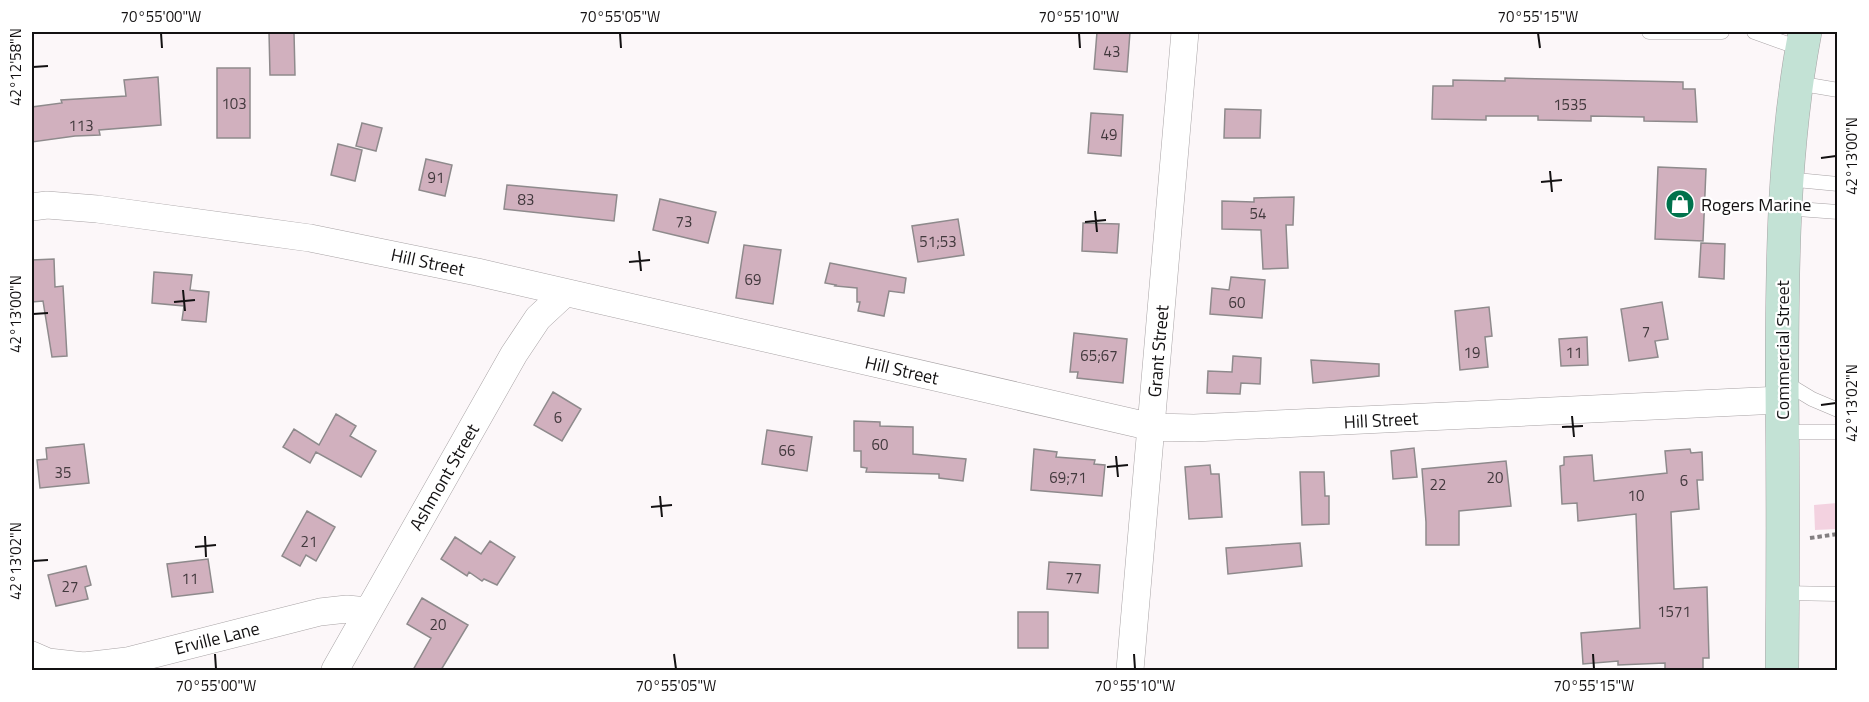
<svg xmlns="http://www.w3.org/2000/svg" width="1869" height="702" viewBox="0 0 1869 702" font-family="'Titillium Web',sans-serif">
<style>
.green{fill:#f3d2e0}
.building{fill:#d1b0be;stroke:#8e8a8c;stroke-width:1.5}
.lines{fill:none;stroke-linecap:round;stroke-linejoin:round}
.lane-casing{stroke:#a8a3a5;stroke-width:15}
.street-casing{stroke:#a8a3a5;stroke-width:28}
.secondary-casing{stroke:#a8a3a5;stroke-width:34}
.path{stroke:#837f81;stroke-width:4;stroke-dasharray:4.5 3;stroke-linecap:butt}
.lane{stroke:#fff;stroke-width:14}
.street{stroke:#fff;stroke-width:27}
.secondary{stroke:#c3e2d5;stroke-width:33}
.ticks{fill:none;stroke:#131112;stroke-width:2}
.labels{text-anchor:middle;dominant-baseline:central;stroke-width:4.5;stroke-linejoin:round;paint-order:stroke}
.number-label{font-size:15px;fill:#42393d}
.poi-label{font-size:18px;fill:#131112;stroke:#fff;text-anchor:start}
.street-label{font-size:18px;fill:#131112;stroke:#fff}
.neatline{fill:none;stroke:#131112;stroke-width:2}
.ticks-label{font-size:15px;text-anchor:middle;fill:#131112}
</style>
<rect width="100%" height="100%" fill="#fcf7f9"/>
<path class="green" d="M 1837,503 L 1837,529 L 1815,530 L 1814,505 Z"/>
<path class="building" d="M 269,32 L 294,32 L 295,75 L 270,75 Z
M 1097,32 L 1130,32 L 1127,72 L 1094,69 Z
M 217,68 L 250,68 L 250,138 L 217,138 Z
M 158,77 L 161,125 L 99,130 L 100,135 L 75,136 L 32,142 L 32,107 L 62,103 L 61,100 L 126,96 L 124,80 Z
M 1505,78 L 1683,82 L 1683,89 L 1695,89 L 1697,122 L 1644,121 L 1644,117 L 1591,116 L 1591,121 L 1538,120 L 1538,116 L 1486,116 L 1486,120 L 1432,119 L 1433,86 L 1453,86 L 1453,80 L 1505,81 Z
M 1225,109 L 1261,110 L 1260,138 L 1224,138 Z
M 1091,113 L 1123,115 L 1121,156 L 1088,153 Z
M 362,123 L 382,128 L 376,151 L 356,146 Z
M 338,144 L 362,150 L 355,181 L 331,175 Z
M 426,159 L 452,165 L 445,196 L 419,190 Z
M 1658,167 L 1706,169 L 1703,241 L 1655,239 Z
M 507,185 L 617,195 L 614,221 L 504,209 Z
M 1294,197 L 1293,225 L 1286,225 L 1288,268 L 1263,269 L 1261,230 L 1222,229 L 1222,201 L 1254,202 L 1254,198 Z
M 660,199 L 716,212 L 708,243 L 653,230 Z
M 958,219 L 964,255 L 918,262 L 912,226 Z
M 1083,223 L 1119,224 L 1117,253 L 1082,251 Z
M 1701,243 L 1725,244 L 1724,279 L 1699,277 Z
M 744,245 L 781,250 L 773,304 L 736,298 Z
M 54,259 L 55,287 L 63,286 L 67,356 L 52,357 L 43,301 L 32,302 L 32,260 Z
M 830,263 L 906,278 L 904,293 L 889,291 L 884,316 L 858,311 L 860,302 L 857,302 L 857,288 L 835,286 L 836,285 L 825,283 Z
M 154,272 L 192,275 L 190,290 L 209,292 L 206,322 L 182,320 L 184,306 L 152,303 Z
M 1231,277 L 1265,280 L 1262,318 L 1210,314 L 1212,288 L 1229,290 Z
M 1662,302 L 1668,339 L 1655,341 L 1658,357 L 1629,361 L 1621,309 Z
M 1489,307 L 1492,336 L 1485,337 L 1488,367 L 1460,370 L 1455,311 Z
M 1074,333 L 1127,339 L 1123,383 L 1077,378 L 1078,372 L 1070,372 Z
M 1587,337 L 1588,365 L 1561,366 L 1559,339 Z
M 1233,356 L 1261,358 L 1260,384 L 1241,383 L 1240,394 L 1207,393 L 1208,371 L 1232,372 Z
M 1311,360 L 1379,364 L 1379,376 L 1313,383 Z
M 553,392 L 581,409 L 562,441 L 534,425 Z
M 336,414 L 356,426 L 350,436 L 376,451 L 361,477 L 316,452 L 310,463 L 283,447 L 294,429 L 319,445 Z
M 854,421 L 880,422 L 880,426 L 913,427 L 913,454 L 966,459 L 963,481 L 939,478 L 939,474 L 866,472 L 867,468 L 861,467 L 861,451 L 854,451 Z
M 767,430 L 812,437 L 807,471 L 762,464 Z
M 84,444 L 89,483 L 40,488 L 37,460 L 47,459 L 46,448 Z
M 1414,448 L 1417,477 L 1393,479 L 1391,451 Z
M 1034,449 L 1057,452 L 1056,457 L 1095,460 L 1094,464 L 1105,465 L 1102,496 L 1031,490 Z
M 1690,449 L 1691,453 L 1702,452 L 1703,480 L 1697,480 L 1699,509 L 1671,512 L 1674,589 L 1707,587 L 1709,658 L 1703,658 L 1703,670 L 1665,670 L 1665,663 L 1618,665 L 1618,661 L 1583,664 L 1581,633 L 1640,628 L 1636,514 L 1578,521 L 1577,503 L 1562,504 L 1560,466 L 1564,465 L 1564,457 L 1592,455 L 1594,481 L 1667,473 L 1665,451 Z
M 1506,461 L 1511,506 L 1459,511 L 1459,545 L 1426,545 L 1426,522 L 1422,469 Z
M 1210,465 L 1211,474 L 1219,474 L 1222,517 L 1189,519 L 1185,467 Z
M 1300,472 L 1324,472 L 1325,496 L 1329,496 L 1329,524 L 1302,525 Z
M 307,511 L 335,527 L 316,561 L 306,555 L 300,566 L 282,556 Z
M 455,537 L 481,554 L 490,541 L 515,557 L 497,585 L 484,579 L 482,581 L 469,572 L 467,576 L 441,559 Z
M 1300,543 L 1302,566 L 1228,574 L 1226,548 Z
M 208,559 L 213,592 L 172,597 L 167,564 Z
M 1049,562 L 1100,565 L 1098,593 L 1047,589 Z
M 86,566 L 91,585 L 85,587 L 88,599 L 56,606 L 48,575 Z
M 422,598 L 468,625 L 441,670 L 413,670 L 431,638 L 407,624 Z
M 1018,612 L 1048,612 L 1048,648 L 1018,648 Z"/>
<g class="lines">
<g class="lane-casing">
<path id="lane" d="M 1649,32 L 1722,32
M 1754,32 L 1802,49
M 1797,83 L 1838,90
M 1786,179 L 1838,184
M 1784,208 L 1838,212
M 1784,382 L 1812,399 L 1838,410
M 1783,432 L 1838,432
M 1783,593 L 1838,594"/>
</g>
<g class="street-casing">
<path id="street" d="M 32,207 L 47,205 L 97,209 L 310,238 L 477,272 L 1152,427 L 1194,428 L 1782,400
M 32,655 L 48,662 L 84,666 L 127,661 L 320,612 L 347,609 L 367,611
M 335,670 L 514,354 L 538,318 L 565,293
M 1130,670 L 1185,32"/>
</g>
<g class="secondary-casing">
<path id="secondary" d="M 1782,670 C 1783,575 1783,480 1782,384 C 1782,266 1783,148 1805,32"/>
</g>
<path class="path" d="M 1810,538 L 1838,534"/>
<use href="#lane" class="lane"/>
<use href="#street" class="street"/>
<use href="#secondary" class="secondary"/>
</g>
<path class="ticks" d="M 161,33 L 162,48M 620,33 L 621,48M 1079,33 L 1080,48M 1538,33 L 1540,48M 33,67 L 48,66M 1821,158 L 1836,156M 1550,171 L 1552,192M 1541,182 L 1562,180M 1095,211 L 1097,232M 1085,222 L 1106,220M 639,251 L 641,271M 629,262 L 650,260M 183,290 L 185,311M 174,302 L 195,300M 33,314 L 48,313M 1821,405 L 1836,403M 1572,416 L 1574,437M 1562,427 L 1583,426M 1116,456 L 1118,477M 1107,467 L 1128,465M 660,496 L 662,517M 651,507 L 672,505M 205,536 L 206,557M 195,547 L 216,545M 33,561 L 48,560M 215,654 L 216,669M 674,654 L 676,669M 1134,654 L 1135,669M 1593,654 L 1594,669"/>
<defs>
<g id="shop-disc" transform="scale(1.5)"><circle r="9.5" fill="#00724c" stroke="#fff"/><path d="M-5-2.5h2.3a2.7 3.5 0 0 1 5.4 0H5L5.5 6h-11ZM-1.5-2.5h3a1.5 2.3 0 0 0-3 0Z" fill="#fff"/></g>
</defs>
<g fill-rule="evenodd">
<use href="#shop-disc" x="1680" y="204"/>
</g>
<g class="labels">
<g class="number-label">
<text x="1112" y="51">43</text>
<text x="234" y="103">103</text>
<text x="1570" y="104">1535</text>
<text x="81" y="125">113</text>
<text x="1109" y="134">49</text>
<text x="436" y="177">91</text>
<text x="526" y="199">83</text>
<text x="1258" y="213">54</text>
<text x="684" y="221">73</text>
<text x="938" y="241">51;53</text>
<text x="753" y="279">69</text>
<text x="1237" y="302">60</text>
<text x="1646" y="331">7</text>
<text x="1472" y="352">19</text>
<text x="1574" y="352">11</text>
<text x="1099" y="355">65;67</text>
<text x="558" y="417">6</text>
<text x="880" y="444">60</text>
<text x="787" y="450">66</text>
<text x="63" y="472">35</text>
<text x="1068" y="477">69;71</text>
<text x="1495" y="477">20</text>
<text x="1684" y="480">6</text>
<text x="1438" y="484">22</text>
<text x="1636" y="495">10</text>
<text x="309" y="541">21</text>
<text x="1074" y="577">77</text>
<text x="190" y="578">11</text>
<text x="70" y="586">27</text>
<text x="1674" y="611">1571</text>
<text x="438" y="624">20</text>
</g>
<g class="poi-label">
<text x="1701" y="204">Rogers Marine</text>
</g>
<g class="street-label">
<text transform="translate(428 262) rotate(12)">Hill Street</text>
<text transform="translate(1782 350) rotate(-90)">Commercial Street</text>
<text transform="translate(1158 351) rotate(-85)">Grant Street</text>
<text transform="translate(902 370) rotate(13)">Hill Street</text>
<text transform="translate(1381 420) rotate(-3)">Hill Street</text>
<text transform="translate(444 477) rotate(-60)">Ashmont Street</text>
<text transform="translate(217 638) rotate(-14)">Erville Lane</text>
</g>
</g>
<rect width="1869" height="702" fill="none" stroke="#ffffff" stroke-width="66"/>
<rect x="33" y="33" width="1803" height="636" class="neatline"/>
<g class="ticks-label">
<text x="161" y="22">70°55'00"W</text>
<text x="620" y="22">70°55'05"W</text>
<text x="1079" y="22">70°55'10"W</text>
<text x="1538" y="22">70°55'15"W</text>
<text transform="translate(16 67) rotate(-90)" y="5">42°12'58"N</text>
<text transform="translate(1852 156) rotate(-90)" y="5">42°13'00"N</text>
<text transform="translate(16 314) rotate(-90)" y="5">42°13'00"N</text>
<text transform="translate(1852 403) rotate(-90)" y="5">42°13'02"N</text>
<text transform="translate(16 561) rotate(-90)" y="5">42°13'02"N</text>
<text x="216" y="691">70°55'00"W</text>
<text x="676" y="691">70°55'05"W</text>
<text x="1135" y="691">70°55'10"W</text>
<text x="1594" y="691">70°55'15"W</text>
</g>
</svg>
